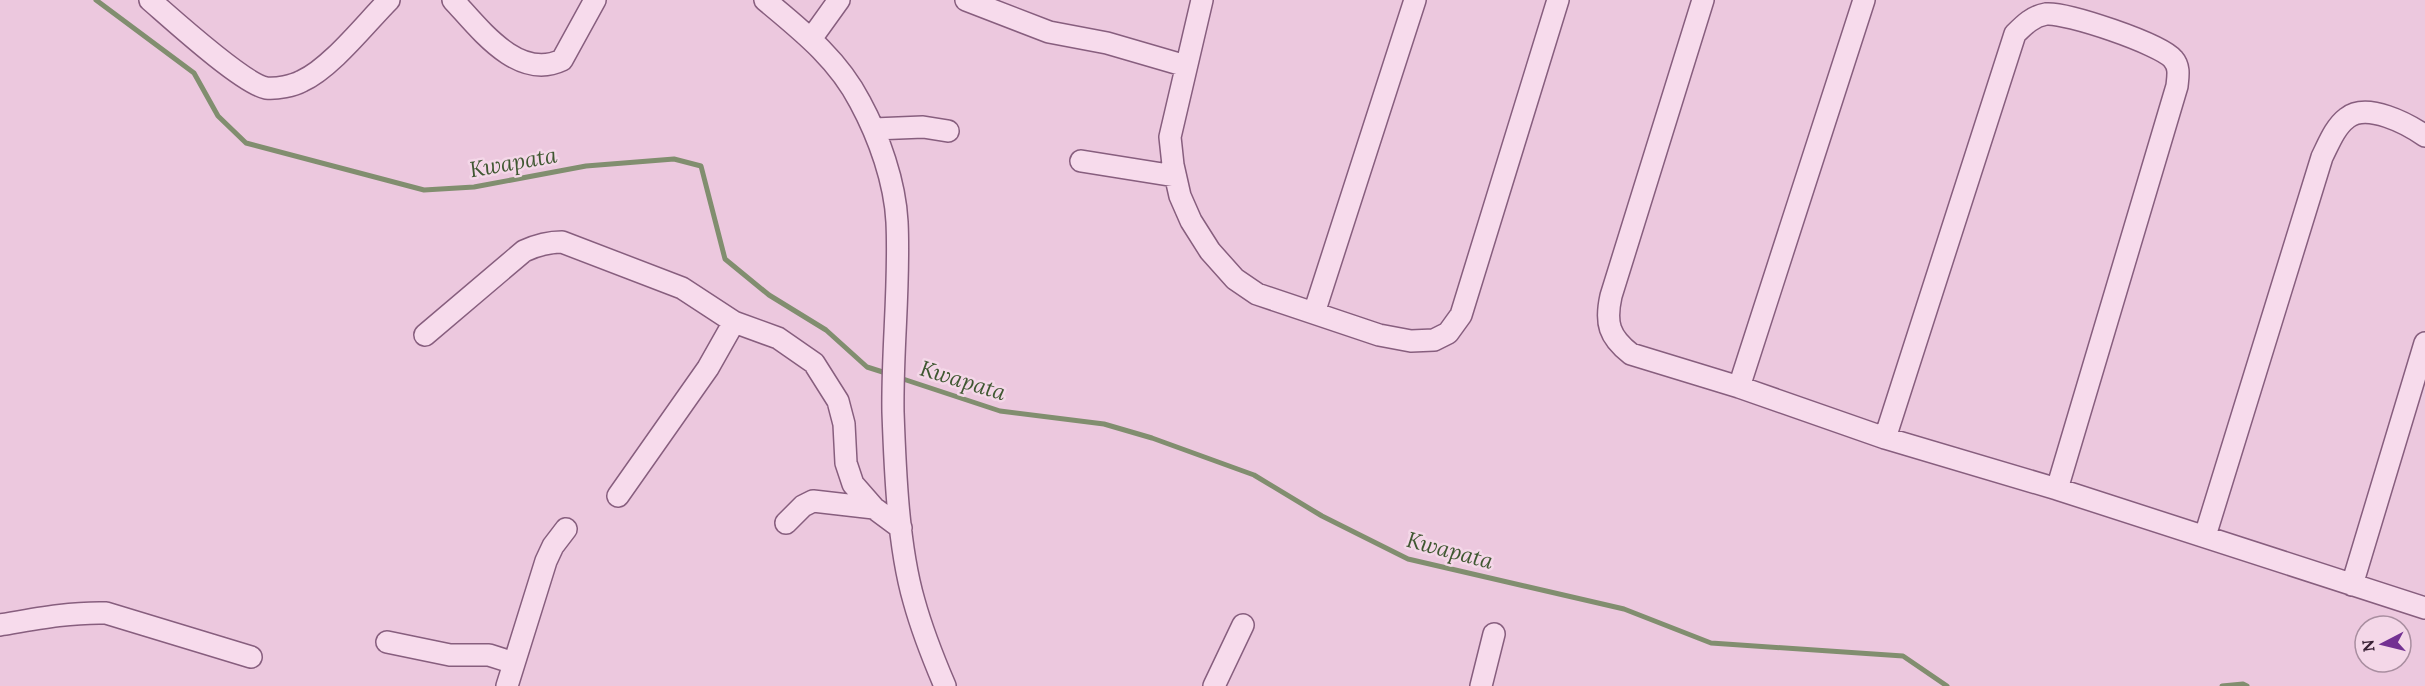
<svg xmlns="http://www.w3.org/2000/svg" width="2425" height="686" viewBox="0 0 2425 686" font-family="Lora,serif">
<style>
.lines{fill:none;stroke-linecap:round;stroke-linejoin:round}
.stream{stroke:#818e6f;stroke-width:5}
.minor-casing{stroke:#875e7e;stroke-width:24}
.minor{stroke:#f7dbec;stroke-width:21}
.labels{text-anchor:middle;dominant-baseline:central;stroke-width:5;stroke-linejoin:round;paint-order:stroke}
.water-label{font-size:22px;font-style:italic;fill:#3f5731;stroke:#f4d7e8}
</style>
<rect width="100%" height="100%" fill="#ecc8de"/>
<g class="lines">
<path class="stream" d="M 96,0 L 194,73 L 218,116 L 246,143 L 424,190 L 474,187 L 586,166 L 674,159 L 701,166 L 725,259 L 769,295 L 826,330 L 867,367 L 889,374
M 897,377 L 1000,411 L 1104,424 L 1152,438 L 1254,475 L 1322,516 L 1408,559 L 1624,609 L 1711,643 L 1903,656 L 1947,686
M 2222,686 L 2243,684 L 2247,686"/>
<g class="minor-casing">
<path id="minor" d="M 150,0 C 172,19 242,83 266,88 C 277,89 293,86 302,81 C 331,68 366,23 389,0
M 453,0 C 480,29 518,81 562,60 L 595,0
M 765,0 C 801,30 838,59 860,102 C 879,137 895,182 897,222 C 900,285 892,349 893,412 C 895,469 898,546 914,601 C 922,630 933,658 945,686
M 966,0 L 1049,32 L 1107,43 L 1186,66
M 1202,0 L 1170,137 L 1173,165 L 1180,196 L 1191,221 L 1210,251 L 1235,279 L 1257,294 L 1379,335 L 1411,341 L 1434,340 L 1448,333 L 1461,315 L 1558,0
M 1703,0 L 1611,296 C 1605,323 1609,337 1631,354 L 1739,387 L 1885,438 L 2057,489 L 2425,608
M 811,39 L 839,0
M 874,129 L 923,127 L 948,131
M 1081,161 L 1175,176
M 1314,313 L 1415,0
M 425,335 L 524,251 C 537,245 547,242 562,242 L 682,288 L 734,322 L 778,338 L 814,363 L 838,401 L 844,424 L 846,463 L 853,484 L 874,508 L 901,528
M 1739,387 L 1864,0
M 1885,438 L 2015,34 C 2024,25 2033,16 2046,14 C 2066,12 2161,44 2173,59 C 2180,67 2178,76 2177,86 L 2057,489
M 618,496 L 708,368 L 734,322
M 786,523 L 803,506 L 813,501 L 874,508
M 2205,536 L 2322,157 C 2329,143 2335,127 2347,118 C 2367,102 2408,124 2425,136
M 2352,585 L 2425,343
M 0,625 C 35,619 70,612 106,613 L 251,657
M 387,642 L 450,655 L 489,655 L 514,663
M 507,686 L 546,561 L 553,546 L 566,529
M 1214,686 L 1243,625
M 1481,686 L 1494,634"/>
</g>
<use href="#minor" class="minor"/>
</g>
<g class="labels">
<g class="water-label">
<text transform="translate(513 162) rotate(-10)">Kwapata</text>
<text transform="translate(963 380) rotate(17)">Kwapata</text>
<text transform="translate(1450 550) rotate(15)">Kwapata</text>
</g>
</g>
<g transform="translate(2383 644) rotate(263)"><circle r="28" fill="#f4d7e8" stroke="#a98ea0" stroke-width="1.5"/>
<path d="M0-4.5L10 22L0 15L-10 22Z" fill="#733192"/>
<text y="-9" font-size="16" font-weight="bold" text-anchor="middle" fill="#382034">N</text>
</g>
</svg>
